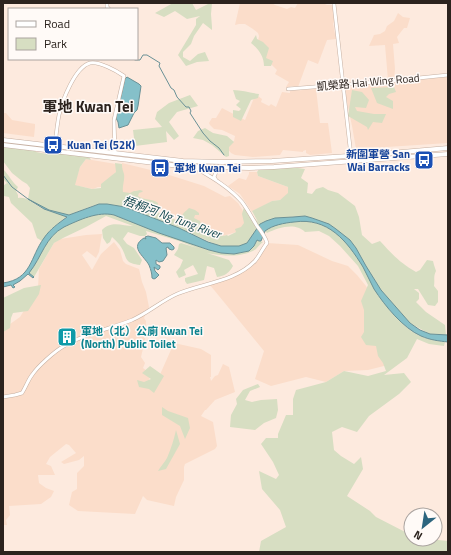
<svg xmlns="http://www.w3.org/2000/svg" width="451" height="555" viewBox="0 0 451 555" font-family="'Titillium Web','Noto Sans SC',sans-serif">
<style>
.built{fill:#fbddca}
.green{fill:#d7dec2}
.water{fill:#85c0c9;stroke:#6a9196}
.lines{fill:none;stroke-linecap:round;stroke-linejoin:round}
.stream{stroke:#6a9196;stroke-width:1}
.minor-casing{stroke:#c6b0a2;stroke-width:4}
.secondary-casing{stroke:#c6b0a2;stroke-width:5}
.minor{stroke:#fff;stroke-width:3}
.secondary{stroke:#fff;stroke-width:4}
.labels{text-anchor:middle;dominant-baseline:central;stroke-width:3;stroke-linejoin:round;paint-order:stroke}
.street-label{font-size:11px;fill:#2c231e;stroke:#fffaf7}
.transit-label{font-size:11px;font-weight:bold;fill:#164399;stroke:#fffaf7;text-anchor:start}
.culture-label{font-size:11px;font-weight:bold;fill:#0d838f;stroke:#fffaf7;text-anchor:start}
.water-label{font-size:12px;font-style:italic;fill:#12474f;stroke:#fffaf7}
.district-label{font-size:15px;font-weight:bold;fill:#2c231e;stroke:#fffaf7}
</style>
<rect width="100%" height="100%" fill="#fdeade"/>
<path class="built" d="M 240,3 L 272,3 L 275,5 L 287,9 L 291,7 L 295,8 L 298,3 L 323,3 L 327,5 L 333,5 L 334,22 L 333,24 L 336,39 L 327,40 L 318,64 L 308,60 L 298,87 L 296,86 L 291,86 L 288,88 L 286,87 L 289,82 L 275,74 L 277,70 L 266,59 L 258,41 L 259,36 L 258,33 L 253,29 L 245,24 L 239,24 L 235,25 Z
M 398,13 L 403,17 L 410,18 L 407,28 L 404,28 L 397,37 L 399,43 L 393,44 L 395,69 L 394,79 L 388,80 L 385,45 L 369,46 L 374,35 L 380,34 L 385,31 L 387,26 L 394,21 Z
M 448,77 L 448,143 L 356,149 L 352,126 L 344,88 Z
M 316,89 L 320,123 L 328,123 L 332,153 L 310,155 L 306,153 L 306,150 L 303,151 L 303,152 L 283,150 L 280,155 L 253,157 L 235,155 L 231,153 L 226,147 L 234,141 L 235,136 L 222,130 L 214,129 L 210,125 L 209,123 L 212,118 L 216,118 L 222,108 L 245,120 L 254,98 L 258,96 L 262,99 L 261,102 L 269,106 L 271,104 L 276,107 L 282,92 L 290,93 L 290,91 Z
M 3,113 L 6,113 L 12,120 L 35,124 L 35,127 L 34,137 L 3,133 Z
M 86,159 L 116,164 L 116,172 L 103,187 L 98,187 L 93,189 L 74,185 L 80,167 Z
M 122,163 L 163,173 L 204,186 L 225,197 L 230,196 L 238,203 L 253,227 L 223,236 L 122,193 Z
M 249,172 L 257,172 L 258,176 L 288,187 L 289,194 L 280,200 L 272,201 L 252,212 L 240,194 L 228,186 L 239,178 L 246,180 L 249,174 Z
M 102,234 L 99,252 L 96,258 L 87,251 L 82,255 L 92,270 L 101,254 L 114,242 L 120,250 L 123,261 L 126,264 L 139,269 L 142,282 L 146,292 L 149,307 L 144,318 L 146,321 L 145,340 L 141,357 L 145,363 L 143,368 L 151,374 L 148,383 L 154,388 L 174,343 L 201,349 L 211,355 L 211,377 L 210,377 L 211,381 L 215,376 L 218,375 L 223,364 L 229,367 L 235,392 L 215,400 L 206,410 L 205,410 L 201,416 L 213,422 L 217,446 L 215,449 L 185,464 L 184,467 L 184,480 L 176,497 L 174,506 L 147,500 L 143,496 L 135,514 L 78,511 L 69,505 L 72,492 L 77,489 L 77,473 L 84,466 L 84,456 L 79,460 L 64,464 L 61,462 L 76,453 L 69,445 L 66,444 L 50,457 L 46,464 L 51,466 L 55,475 L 38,475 L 39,483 L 46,488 L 54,491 L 51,497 L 41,504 L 9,506 L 10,515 L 6,520 L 7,525 L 3,525 L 3,329 L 20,317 L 38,288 L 39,269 L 54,243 L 60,239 L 86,235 Z
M 267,243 L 298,245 L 332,261 L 348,266 L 357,275 L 366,286 L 379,309 L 409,346 L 384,366 L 368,370 L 344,371 L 326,382 L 306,377 L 271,386 L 255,379 L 264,351 L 210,285 L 224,281 L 238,275 L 256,260 Z"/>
<path class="green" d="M 173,3 L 192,3 L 196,10 L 210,3 L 212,3 L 211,14 L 212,27 L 212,30 L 203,23 L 194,36 L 191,44 L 183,52 L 183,57 L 190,61 L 198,54 L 205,52 L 209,61 L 197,62 L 186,66 L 178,55 L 196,25 L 196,19 L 200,16 L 187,19 L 175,11 L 164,17 L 155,13 Z
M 256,35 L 257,39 L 263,42 L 269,48 L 266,58 L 273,61 L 271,66 L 264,66 C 264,57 259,49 251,43 Z
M 394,87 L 396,92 L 389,94 L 386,97 L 393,101 L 393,109 L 377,103 L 371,88 Z
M 233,90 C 242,90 250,93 259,94 L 258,98 L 251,100 L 241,121 L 233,117 L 233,110 L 239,111 L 241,109 L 236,105 L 240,101 L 236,99 Z
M 352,90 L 362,92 L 369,100 L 366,108 L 355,107 L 357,111 L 374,114 L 386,114 L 382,123 L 373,122 L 368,130 L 367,127 L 348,116 Z
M 190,95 L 198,106 L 177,112 L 169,122 L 179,136 L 174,140 L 166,131 L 167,142 L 135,146 L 133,130 L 162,127 L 155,119 L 157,112 L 169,103 Z
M 205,128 L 213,133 L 227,136 L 234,142 L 229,147 L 229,156 L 226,157 L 212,145 L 203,140 L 193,138 L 198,131 Z
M 3,146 L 35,150 L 36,152 L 47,154 L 54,153 L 89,157 L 91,160 L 86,159 L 80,167 L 75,185 L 92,189 L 101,188 L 101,184 L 116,172 L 115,163 L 122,164 C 122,169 123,170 124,174 C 125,180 122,186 123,192 L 130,193 L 134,191 L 136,191 L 140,190 L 143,191 L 142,192 L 139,193 L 138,196 C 145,201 152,198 158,203 L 156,211 L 161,214 L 179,221 L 182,221 C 180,215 185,212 189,208 L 195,210 L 199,213 L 199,215 L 195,215 L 194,218 L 200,221 L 202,227 L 223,236 L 227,235 L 228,236 L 236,232 L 235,229 L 241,227 L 244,223 L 242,214 L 244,207 L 258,222 L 252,211 L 272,201 L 280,200 L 288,193 L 288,187 L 258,176 L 257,172 L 260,168 L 281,169 L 291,167 L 305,169 L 301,178 L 308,183 L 307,193 L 312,194 L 316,189 L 323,187 L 328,190 L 338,193 L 355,206 L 359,217 L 362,235 L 372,244 L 380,241 C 392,254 400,263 416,272 L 420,270 L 427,260 L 433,261 L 434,265 L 436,271 C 433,277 435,279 434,286 L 438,291 L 438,302 L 435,306 L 428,305 L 418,289 L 414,289 L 419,293 L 419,299 L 416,302 L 426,312 L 445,325 L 446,335 L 430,334 L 426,332 L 410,323 L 381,290 L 366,266 L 356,248 L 350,240 L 336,229 L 329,224 L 312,218 L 305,216 L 275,218 L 260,224 L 247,243 L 239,246 L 221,246 L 217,245 L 179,228 L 125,207 L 107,204 L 99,204 L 92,206 L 69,215 L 49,210 L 28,199 L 30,188 L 27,184 L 22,181 L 12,173 L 3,161 Z
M 3,169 C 9,175 12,182 18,187 L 16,191 L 18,195 L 18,198 C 27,196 35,205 43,209 C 51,212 59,214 67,216 L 50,230 L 42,241 L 37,238 L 32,223 L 11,203 L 9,197 L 4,196 L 3,186 L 7,183 L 3,179 Z
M 100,214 L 111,214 L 114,215 C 138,224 162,234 186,242 C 197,246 209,251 221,253 C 228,254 238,254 245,252 C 252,250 255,246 257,240 L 263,242 C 260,244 258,247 256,249 C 243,258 222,256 207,253 L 229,260 L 233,266 C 229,273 225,276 217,277 L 214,268 L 207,266 L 204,280 L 187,284 L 185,281 L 185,278 L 198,274 L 193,265 L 184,270 L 186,275 L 179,278 L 176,272 L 180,267 L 183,260 L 174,255 L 178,249 L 179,244 L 181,243 L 197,248 L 179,241 L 146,231 L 147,234 L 145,236 L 140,236 L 128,232 L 123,239 L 127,244 L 134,248 L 142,260 L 140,265 C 123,263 128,258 121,247 C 119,243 115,240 112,237 L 110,242 L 107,244 L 103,238 L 102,230 C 111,220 123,226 133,226 L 106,216 L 86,227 L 63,238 L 54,243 L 34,277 L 29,273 C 37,263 41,251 48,241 C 58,224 82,218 100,214 Z
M 296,221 C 330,219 346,239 363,266 C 367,273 370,281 374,288 C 383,304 402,327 418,335 C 426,339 435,341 445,342 L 444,346 L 429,344 L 417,339 L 407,358 L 384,375 L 404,373 L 411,382 L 399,394 L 369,416 L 357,432 L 342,427 L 332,432 L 334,450 L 341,456 L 354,464 L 361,457 L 363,469 L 347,496 L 370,511 L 376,517 L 411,535 L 411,539 L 428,539 L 448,541 L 448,552 L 259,552 L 261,541 L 286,527 L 280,510 L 262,489 L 259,471 L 276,479 L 279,475 L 273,462 L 261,444 L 266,438 L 278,438 L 278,434 L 286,415 L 293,415 L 293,399 L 296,390 L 326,382 L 344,371 L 368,376 L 386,371 L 383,363 L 378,356 L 376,346 L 366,345 L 361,337 L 364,332 L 364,310 L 361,301 L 368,285 L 358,266 L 340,246 L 329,236 L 319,231 L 305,232 C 295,222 278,228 267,233 L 265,231 L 275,225 Z
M 41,285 L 39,294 L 28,311 L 13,313 L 11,318 L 10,328 L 3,332 L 3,298 L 24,288 Z
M 150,366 L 164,376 L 154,393 L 149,389 L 139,387 L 137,380 L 144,382 L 151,379 L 142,373 Z
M 258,384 L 260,387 L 250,391 L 245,400 L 252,402 L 261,400 L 277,399 L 278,410 L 276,418 L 264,423 L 255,430 L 230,427 L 231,415 L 237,404 L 236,399 L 243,390 Z
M 162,407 L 168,411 L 188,418 L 190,428 L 185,439 L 180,426 L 162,415 Z
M 176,430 L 180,444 L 166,469 L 158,471 C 161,466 164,463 167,458 C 171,449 174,439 176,430 Z"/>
<path class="water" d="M 127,77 L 139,84 L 141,86 L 138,106 L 137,110 L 134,113 L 128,125 L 119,128 L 118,122 L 116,118 L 125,79 Z
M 28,199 L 49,210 L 69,215 L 99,204 L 107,204 L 125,207 L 179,228 L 208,242 L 221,246 L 239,246 L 247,243 L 260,224 L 266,221 L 275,218 L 293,217 L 305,216 L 312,218 L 329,224 L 336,229 L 350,240 L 356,248 L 366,266 L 381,290 L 410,323 L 420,330 L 430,334 L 448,335 L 448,342 C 439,341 430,340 421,336 C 403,328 385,306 374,289 C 370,282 367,274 363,267 C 347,241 328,217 294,222 C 284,223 273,225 265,231 L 261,241 L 259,241 L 257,240 L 254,246 L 249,251 L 234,254 L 221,253 L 209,250 L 159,233 L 114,215 C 98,211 79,220 64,227 C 45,237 42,257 29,273 L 34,277 L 33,278 L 28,274 L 20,281 L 13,285 L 15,287 L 13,288 L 11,285 L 3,287 L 3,283 C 32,279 30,257 44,238 C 50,229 59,223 67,217 L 44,209 Z
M 148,236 L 156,238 L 162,243 L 170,243 L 174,247 L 174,249 L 172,250 L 169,249 L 168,247 L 166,248 L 167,255 L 163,261 L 159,262 L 156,260 L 156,264 L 160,266 L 160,268 L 158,270 L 154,267 L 155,271 L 159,275 L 156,278 L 154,279 L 152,278 C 152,274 151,270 149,265 C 144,256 129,247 144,238 L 146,239 L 145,237 Z"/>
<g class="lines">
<path class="stream" d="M 135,60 L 140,60 L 143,55 L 147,55 L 160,63 L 159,66 L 171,88 L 174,90 L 177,97 L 186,107 L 189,107 L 191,111 L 190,113 L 203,133 L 210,141 L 219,148 L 224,155
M 3,175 L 12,187 L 28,199"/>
<g class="minor-casing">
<path id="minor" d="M 107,3 L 107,7 L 109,9
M 334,4 L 351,156
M 288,89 L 389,81 L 448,75
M 50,145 L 50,138
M 55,146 C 56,136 57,125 59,115 C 62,101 75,67 90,63 C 99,61 117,71 124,76 L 114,120 L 115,153
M 216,180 L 214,177 L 216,172 L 222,168
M 3,397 L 15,395 L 22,393 C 26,387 28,380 32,375 C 38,366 55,351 64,346 C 85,333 110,329 132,320 C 148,313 161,301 177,294 C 203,283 235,282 255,261 C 260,255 263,248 267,243 C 265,236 261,231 257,226 C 252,218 248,210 242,202 C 229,187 211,177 194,167"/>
</g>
<g class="secondary-casing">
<path id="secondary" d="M 3,140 L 183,161 L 222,162 L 272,161 L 379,154 L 448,148
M 3,145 L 180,166 L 249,168 L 274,167 L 448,154"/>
</g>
<use href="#minor" class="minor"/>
<use href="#secondary" class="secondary"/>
</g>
<defs>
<g id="bus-square" transform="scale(1)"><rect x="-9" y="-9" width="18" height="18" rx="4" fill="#1a4fb4" stroke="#fffaf7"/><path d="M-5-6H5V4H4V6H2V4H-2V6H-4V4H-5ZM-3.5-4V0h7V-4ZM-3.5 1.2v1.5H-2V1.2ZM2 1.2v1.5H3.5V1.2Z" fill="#fff"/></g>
<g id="building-square" transform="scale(1)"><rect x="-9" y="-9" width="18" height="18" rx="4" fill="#0f9aa8" stroke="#fffaf7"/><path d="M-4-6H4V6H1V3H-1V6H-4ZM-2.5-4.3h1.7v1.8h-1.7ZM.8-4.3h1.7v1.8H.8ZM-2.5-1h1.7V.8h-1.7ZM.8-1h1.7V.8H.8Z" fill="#fff"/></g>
</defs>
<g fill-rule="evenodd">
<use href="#bus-square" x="53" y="145"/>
<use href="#bus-square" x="424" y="160"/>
<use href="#bus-square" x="160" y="168"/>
<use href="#building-square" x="67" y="337"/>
</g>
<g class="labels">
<g class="street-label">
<text transform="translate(368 82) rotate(-5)">凱榮路 Hai Wing Road</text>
</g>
<g class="transit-label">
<text x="67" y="145">Kuan Tei (52K)</text>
<text x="410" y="154" text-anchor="end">新圍軍營 San<tspan x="410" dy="13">Wai Barracks</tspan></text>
<text x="174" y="168">軍地 Kwan Tei</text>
</g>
<g class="culture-label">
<text x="81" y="331">軍地（北）公廁 Kwan Tei<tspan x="81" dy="13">(North) Public Toilet</tspan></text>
</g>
<g class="water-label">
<text transform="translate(172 217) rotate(20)">梧桐河 Ng Tung River</text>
</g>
<g class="district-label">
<text x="88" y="106">軍地 Kwan Tei</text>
</g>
</g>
<rect width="451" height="555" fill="none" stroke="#2c231e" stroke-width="8"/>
<rect x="8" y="8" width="130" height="52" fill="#fffaf7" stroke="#aba4a0"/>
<rect x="16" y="21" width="20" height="6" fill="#ffffff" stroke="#aba4a0"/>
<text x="44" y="28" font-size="12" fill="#2c231e">Road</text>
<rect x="16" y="38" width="20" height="12" fill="#d7dec2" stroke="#aba4a0"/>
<text x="44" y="48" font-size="12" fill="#2c231e">Park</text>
<g transform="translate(423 527) rotate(210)"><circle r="19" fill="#fffaf7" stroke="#aba4a0"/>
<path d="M0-3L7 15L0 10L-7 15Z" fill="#2c657e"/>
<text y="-6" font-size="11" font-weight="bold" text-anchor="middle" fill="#2c231e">N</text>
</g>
</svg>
